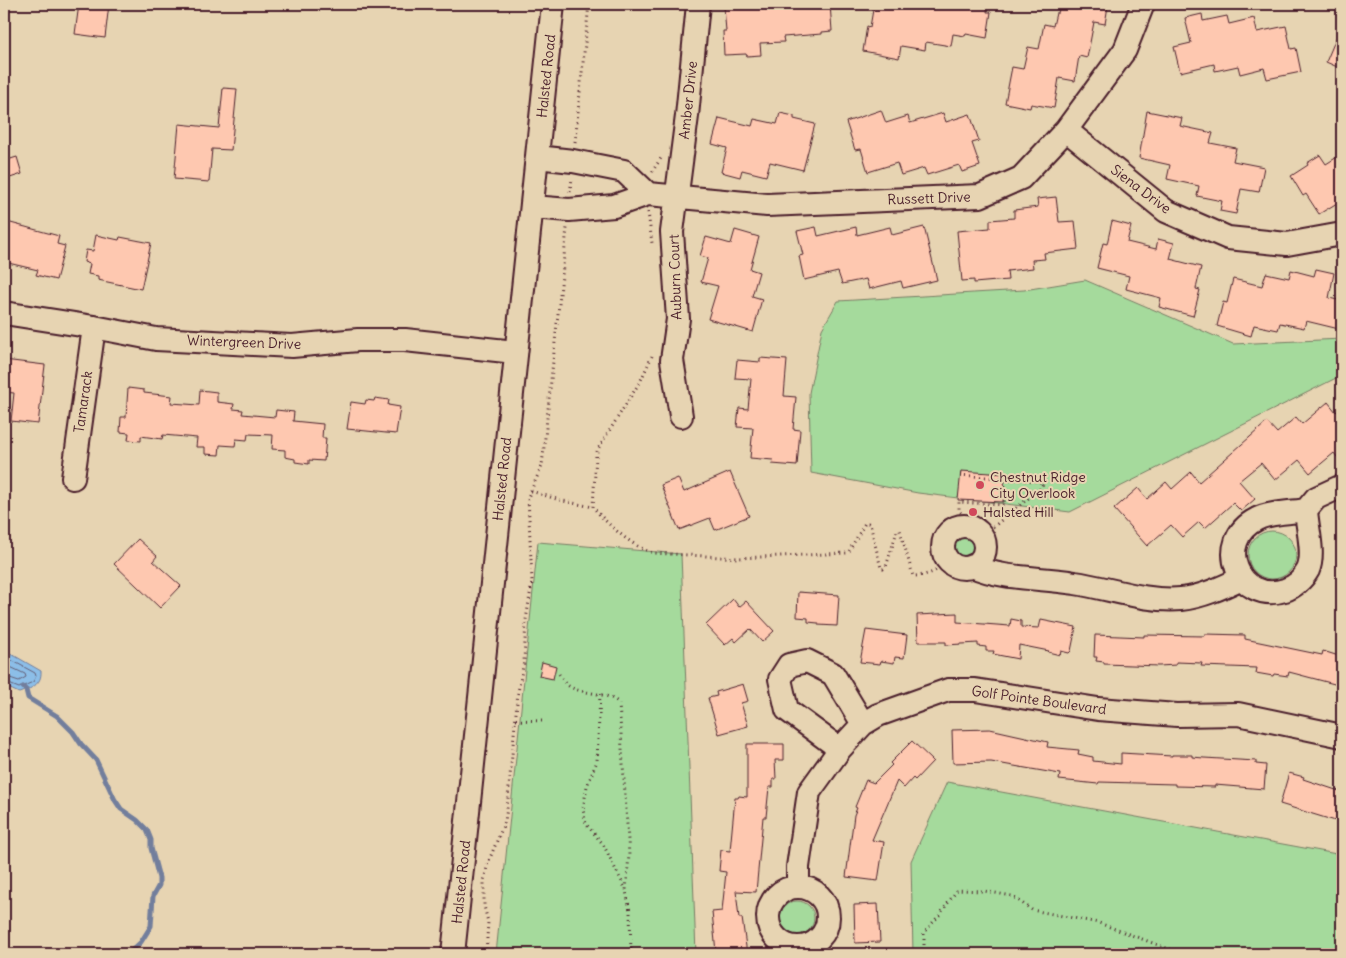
<svg xmlns="http://www.w3.org/2000/svg" width="1346" height="958" viewBox="0 0 1346 958" font-family="Delius,sans-serif">
<style>
.green{fill:#a5da9c;stroke:#787c64}
.water{fill:#8cbee8;stroke:#727e9c}
.lines{fill:none;stroke-linecap:round;stroke-linejoin:round}
.shore{stroke:#645f77;stroke-width:1}
.stream{stroke:#727e9c;stroke-width:5}
.building{fill:#fec8b0;stroke:#4a1f2b}
.minor-casing{stroke:#4a1f2b;stroke-width:26}
.path{stroke:#4a1f2b;stroke-width:3;stroke-dasharray:1 4;stroke-linecap:butt}
.minor{stroke:#e7d4b2;stroke-width:22}
.poi-dot{fill:#d1495b;stroke:#e7d4b2;stroke-width:2}
.labels{text-anchor:middle;dominant-baseline:central;stroke-width:4;stroke-linejoin:round;paint-order:stroke}
.street-label{font-size:14px;fill:#4a1f2b;stroke:#e7d4b2}
.poi-label{font-size:14px;fill:#4a1f2b;stroke:#e7d4b2;text-anchor:start}
</style>
<rect width="100%" height="100%" fill="#e7d4b2"/>
<filter id="ink" filterUnits="userSpaceOnUse"><feTurbulence type="fractalNoise" baseFrequency=".02" numOctaves="2"/><feDisplacementMap in="SourceGraphic" scale="10" xChannelSelector="R" yChannelSelector="G"/><feConvolveMatrix kernelMatrix="1 2 1 2 8 2 1 2 1" color-interpolation-filters="sRGB"/></filter>
<g filter="url(#ink)">
<path class="green" d="M 1085,280 L 1233,344 L 1342,339 L 1342,375 L 1070,512 L 918,493 L 811,473 L 809,393 L 822,329 L 838,301 L 1024,290 Z
M1248 555a24 24 0 1 1 48 0a24 24 0 1 1-48 0Z
M953 547a11 11 0 1 1 22 0a11 11 0 1 1-22 0Z
M 538,542 L 681,554 L 696,954 L 496,954 Z
M 947,782 L 1342,855 L 1342,954 L 913,954 L 911,861 Z
M780 918a17 17 0 1 1 34 0a17 17 0 1 1-34 0Z"/>
<path class="water" d="M 4,652 L 15,656 L 41,671 C 42,685 30,689 19,693 L 4,686 Z"/>
<g class="lines">
<path class="shore" d="M 4,657 L 13,661 L 35,673 L 36,676 L 33,682 L 19,688 L 4,682
M 4,664 L 25,674 L 26,677 L 19,681 L 4,676"/>
<path class="stream" d="M 23,687 L 26,690 L 28,698 L 57,716 L 73,732 L 81,744 L 96,760 L 115,800 L 121,809 L 137,820 L 147,830 L 151,840 L 151,848 L 159,878 L 159,885 L 153,896 L 151,926 L 141,942 L 128,954"/>
</g>
<path class="building" d="M 79,4 L 109,4 L 105,38 L 75,34 Z
M 754,4 L 830,4 L 832,31 L 822,32 L 822,34 L 783,37 L 784,42 L 760,43 L 761,55 L 747,56 L 746,54 L 724,55 L 723,31 L 726,31 L 724,7 L 755,5 Z
M 874,4 L 905,8 L 906,4 L 988,4 L 987,12 L 991,12 L 987,38 L 966,34 L 965,36 L 953,34 L 951,46 L 926,42 L 925,50 L 901,46 L 899,58 L 863,51 L 867,26 L 870,27 Z
M 1060,4 L 1095,4 L 1108,6 L 1105,24 L 1094,22 L 1087,58 L 1079,56 L 1075,81 L 1059,78 L 1054,108 L 1031,104 L 1030,108 L 1005,103 L 1012,67 L 1023,69 L 1028,47 L 1039,49 L 1044,24 L 1053,26 L 1056,13 L 1058,13 Z
M 1202,14 L 1203,21 L 1227,16 L 1229,24 L 1254,18 L 1257,32 L 1286,26 L 1291,49 L 1296,48 L 1301,72 L 1267,79 L 1264,68 L 1240,74 L 1238,66 L 1215,71 L 1214,64 L 1180,72 L 1174,47 L 1191,43 L 1185,18 Z
M 1342,24 L 1342,69 L 1326,62 Z
M 223,88 L 237,89 L 231,150 L 212,149 L 209,182 L 174,179 L 179,124 L 219,128 Z
M 881,110 L 886,123 L 908,116 L 910,123 L 943,113 L 946,122 L 970,114 L 979,141 L 972,143 L 980,166 L 962,172 L 959,165 L 927,175 L 924,168 L 901,175 L 897,163 L 868,172 L 861,149 L 855,150 L 846,122 Z
M 1147,111 L 1182,118 L 1180,126 L 1213,133 L 1210,143 L 1236,148 L 1233,161 L 1264,167 L 1259,192 L 1241,189 L 1236,214 L 1220,211 L 1222,201 L 1197,196 L 1199,186 L 1167,179 L 1170,165 L 1139,158 Z
M 780,113 L 794,116 L 794,119 L 815,124 L 803,170 L 770,162 L 766,176 L 742,170 L 740,177 L 721,172 L 727,148 L 712,144 L 719,118 L 752,126 L 754,119 L 777,124 Z
M 1342,154 L 1342,200 L 1319,214 L 1306,194 L 1303,196 L 1291,176 L 1308,165 L 1307,163 L 1320,155 L 1326,164 Z
M 17,157 L 22,174 L 4,180 L 4,161 Z
M 1056,197 L 1059,222 L 1075,221 L 1078,249 L 1044,253 L 1045,259 L 1032,260 L 1033,268 L 1007,271 L 1008,280 L 974,283 L 974,280 L 962,281 L 957,231 L 990,228 L 990,220 L 1014,218 L 1014,210 L 1038,207 L 1037,199 Z
M 1112,221 L 1131,226 L 1127,242 L 1156,249 L 1158,239 L 1174,243 L 1170,259 L 1201,267 L 1196,289 L 1200,290 L 1193,316 L 1159,307 L 1161,298 L 1126,289 L 1129,276 L 1097,268 L 1103,243 L 1107,244 Z
M 7,222 L 59,236 L 57,244 L 65,246 L 56,280 L 36,275 L 38,270 L 4,262 L 4,235 Z
M 816,227 L 818,236 L 856,227 L 857,235 L 890,227 L 892,235 L 924,227 L 937,280 L 903,288 L 901,281 L 869,289 L 866,279 L 842,284 L 838,272 L 804,280 L 799,256 L 803,255 L 797,231 Z
M 735,230 L 759,237 L 750,269 L 759,272 L 752,296 L 762,299 L 753,332 L 708,319 L 718,286 L 701,282 L 708,258 L 700,256 L 706,237 L 731,244 Z
M 96,235 L 119,240 L 120,237 L 151,243 L 141,289 L 98,280 L 98,276 L 88,274 L 90,264 L 84,262 L 86,250 L 93,251 Z
M 1316,269 L 1334,273 L 1329,298 L 1342,301 L 1342,313 L 1339,329 L 1306,321 L 1304,328 L 1280,323 L 1278,330 L 1254,325 L 1251,336 L 1217,326 L 1223,302 L 1227,303 L 1233,279 L 1262,286 L 1266,273 L 1289,278 L 1291,270 L 1314,276 Z
M 760,358 L 787,360 L 784,396 L 796,397 L 793,429 L 800,430 L 797,466 L 772,464 L 773,460 L 750,458 L 753,428 L 737,427 L 739,408 L 748,409 L 751,379 L 735,378 L 737,360 L 760,362 Z
M 4,360 L 45,365 L 38,424 L 11,421 L 14,393 L 4,392 Z
M 128,388 L 144,390 L 144,393 L 172,396 L 171,403 L 199,405 L 200,390 L 217,392 L 217,402 L 234,404 L 233,409 L 243,410 L 242,414 L 275,417 L 276,410 L 294,412 L 293,421 L 323,424 L 322,438 L 326,438 L 324,461 L 309,460 L 309,464 L 295,462 L 295,459 L 285,457 L 285,450 L 272,449 L 273,435 L 248,434 L 247,440 L 236,439 L 235,446 L 220,445 L 219,455 L 205,454 L 205,447 L 196,447 L 197,438 L 163,435 L 162,439 L 141,436 L 141,441 L 128,440 L 129,433 L 120,432 L 121,417 L 126,417 Z
M 375,398 L 389,400 L 388,405 L 400,407 L 396,434 L 347,429 L 351,402 L 365,404 L 366,400 L 374,401 Z
M 1328,402 L 1336,412 L 1342,407 L 1342,463 L 1334,453 L 1310,473 L 1299,460 L 1275,480 L 1261,463 L 1239,481 L 1255,499 L 1241,511 L 1233,503 L 1205,528 L 1199,522 L 1182,537 L 1171,525 L 1147,546 L 1114,509 L 1138,488 L 1147,499 L 1166,482 L 1172,489 L 1191,472 L 1199,482 L 1267,422 L 1277,433 L 1296,417 L 1302,424 Z
M 961,471 L 1005,474 L 1003,502 L 958,500 Z
M 730,472 L 749,516 L 715,530 L 710,518 L 679,530 L 661,485 L 678,478 L 684,492 Z
M 138,539 L 157,556 L 153,561 L 181,586 L 160,608 L 114,564 Z
M 798,592 L 839,595 L 837,626 L 818,625 L 818,623 L 808,622 L 808,618 L 797,617 Z
M 733,599 L 739,607 L 746,601 L 774,631 L 762,642 L 750,629 L 736,642 L 733,638 L 725,645 L 706,625 Z
M 957,613 L 957,622 L 1010,626 L 1011,619 L 1021,621 L 1021,627 L 1039,628 L 1041,620 L 1076,627 L 1071,651 L 1069,653 L 1061,651 L 1060,655 L 1048,652 L 1049,651 L 1019,645 L 1018,659 L 993,654 L 994,651 L 986,651 L 986,647 L 978,646 L 978,643 L 946,645 L 946,642 L 918,642 L 917,615 Z
M 866,630 L 907,635 L 904,658 L 895,657 L 894,663 L 881,661 L 880,664 L 860,662 Z
M 1205,634 L 1245,635 L 1245,639 L 1322,655 L 1323,651 L 1342,657 L 1342,686 L 1289,672 L 1288,676 L 1274,674 L 1273,676 L 1256,673 L 1257,668 L 1201,666 L 1202,663 L 1176,662 L 1176,665 L 1159,666 L 1104,664 L 1104,662 L 1096,661 L 1097,657 L 1094,657 L 1095,635 L 1144,637 L 1144,635 L 1205,636 Z
M 542,662 L 556,666 L 553,679 L 539,676 Z
M 743,684 L 748,701 L 741,703 L 748,726 L 719,734 L 708,698 L 717,696 L 716,692 Z
M 990,729 L 1048,742 L 1047,747 L 1079,750 L 1078,754 L 1093,757 L 1093,761 L 1121,764 L 1121,753 L 1172,756 L 1172,755 L 1192,755 L 1192,757 L 1204,758 L 1256,761 L 1256,764 L 1266,765 L 1264,789 L 1215,785 L 1215,787 L 1175,786 L 1175,784 L 1099,782 L 1098,784 L 1059,780 L 1060,774 L 991,762 L 953,763 L 952,730 Z
M 912,741 L 933,761 L 915,780 L 913,778 L 904,788 L 897,781 L 872,840 L 884,842 L 878,881 L 846,877 L 854,815 L 857,808 L 855,807 L 866,780 L 874,783 L 892,765 L 890,763 Z
M 747,744 L 784,744 L 784,760 L 775,760 L 776,779 L 773,779 L 773,787 L 769,787 L 766,817 L 763,817 L 756,892 L 736,891 L 739,918 L 742,918 L 747,954 L 729,954 L 728,951 L 716,952 L 712,912 L 722,911 L 726,872 L 719,871 L 721,850 L 730,851 L 735,798 L 738,798 L 739,796 L 747,797 Z
M 1289,773 L 1304,777 L 1303,779 L 1342,792 L 1342,823 L 1280,804 Z
M 878,904 L 880,942 L 855,943 L 854,905 Z"/>
<g class="lines">
<g class="minor-casing">
<path id="minor" d="M 1066,130 L 1166,211 L 1228,238 L 1287,244 L 1342,234
M 537,157 L 573,161 L 624,171 L 648,194
M 533,207 L 569,210 L 614,206 L 648,194 L 767,205 L 980,196 L 1021,178 L 1066,130 L 1125,50 L 1143,4
M 4,313 L 94,327 L 156,339 L 292,346 L 358,340 L 405,340 L 515,352
M 681,416 L 672,360 L 678,319 L 672,232 L 687,116 L 698,4
M 73,478 L 94,327
M 1306,510 C 1307,528 1315,554 1308,570 C 1303,579 1294,587 1285,590 C 1238,605 1213,541 1257,519 C 1267,513 1293,512 1306,510 Z
M 1306,510 L 1316,498 L 1342,486
M943 547a21 21 0 1 1 42 0a21 21 0 1 1-42 0Z
M 972,566 C 1005,580 1040,577 1075,583 C 1109,588 1145,602 1181,599 C 1202,597 1223,587 1242,578
M 840,749 L 787,710 L 780,679 L 789,665 L 807,661 L 833,674 L 863,724
M768 917a30 30 0 1 1 60 0a30 30 0 1 1-60 0Z
M 798,887 L 798,867 L 809,792 L 840,749 L 863,724 L 878,715 L 948,690 L 975,690 L 1098,709 L 1177,715 L 1238,714 L 1342,736
M 453,954 L 553,4"/>
</g>
<path class="path" d="M 575,142 L 589,4
M 652,172 L 661,158
M 570,192 L 572,179
M 648,212 L 652,243
M 652,356 L 641,380 L 598,449 L 596,455 L 593,507 C 606,523 633,548 654,553 L 738,558 L 848,553 L 865,523 L 868,523 L 870,524 L 881,568 L 883,569 L 886,567 L 897,531 L 900,530 L 913,576 C 928,576 938,570 950,562
M 960,475 L 1035,481 L 1043,483 L 1041,488 L 982,536
M 531,491 L 563,501 L 593,507
M 972,527 L 973,523 L 959,511 L 959,502 L 1004,505 L 1006,478
M 559,674 C 561,677 563,681 566,684 C 581,696 604,690 619,703 L 629,855 L 626,891 L 630,911 L 631,954
M 600,694 L 597,761 L 587,786 L 583,809 L 586,824 L 603,844 L 626,890
M 516,720 L 543,721
M 486,954 L 488,922 L 484,906 L 484,880 L 488,863 L 505,821 L 507,808 L 518,692 L 524,661 L 526,620 L 532,582 L 528,497 L 542,466 L 567,228
M 782,954 L 786,945
M 920,954 L 924,946 L 924,933 L 941,913 L 957,890 L 984,891 L 1012,896 L 1032,910 L 1099,923 L 1169,949 L 1192,954"/>
<use href="#minor" class="minor"/>
</g>
</g>
<g class="poi-dot">
<circle cx="980" cy="485" r="5"/>
<circle cx="973" cy="512" r="5"/>
</g>
<g class="labels">
<g class="street-label">
<text transform="translate(546 76) rotate(-84)">Halsted Road</text>
<text transform="translate(688 100) rotate(-84)">Amber Drive</text>
<text transform="translate(1141 189) rotate(37)">Siena Drive</text>
<text transform="translate(929 198) rotate(-2)">Russett Drive</text>
<text transform="translate(675 277) rotate(-92)">Auburn Court</text>
<text transform="translate(244 342) rotate(2)">Wintergreen Drive</text>
<text transform="translate(83 402) rotate(-82)">Tamarack</text>
<text transform="translate(502 479) rotate(-84)">Halsted Road</text>
<text transform="translate(1039 700) rotate(8)">Golf Pointe Boulevard</text>
<text transform="translate(461 882) rotate(-84)">Halsted Road</text>
</g>
<g class="poi-label">
<text x="990" y="477">Chestnut Ridge<tspan x="990" dy="16">City Overlook</tspan></text>
<text x="983" y="512">Halsted Hill</text>
</g>
</g>
<rect width="1346" height="958" fill="none" stroke="#e7d4b2" stroke-width="20"/>
<rect x="10" y="10" width="1326" height="938" fill="none" stroke="#4a1f2b" stroke-width="2" filter="url(#ink)"/>
</svg>
